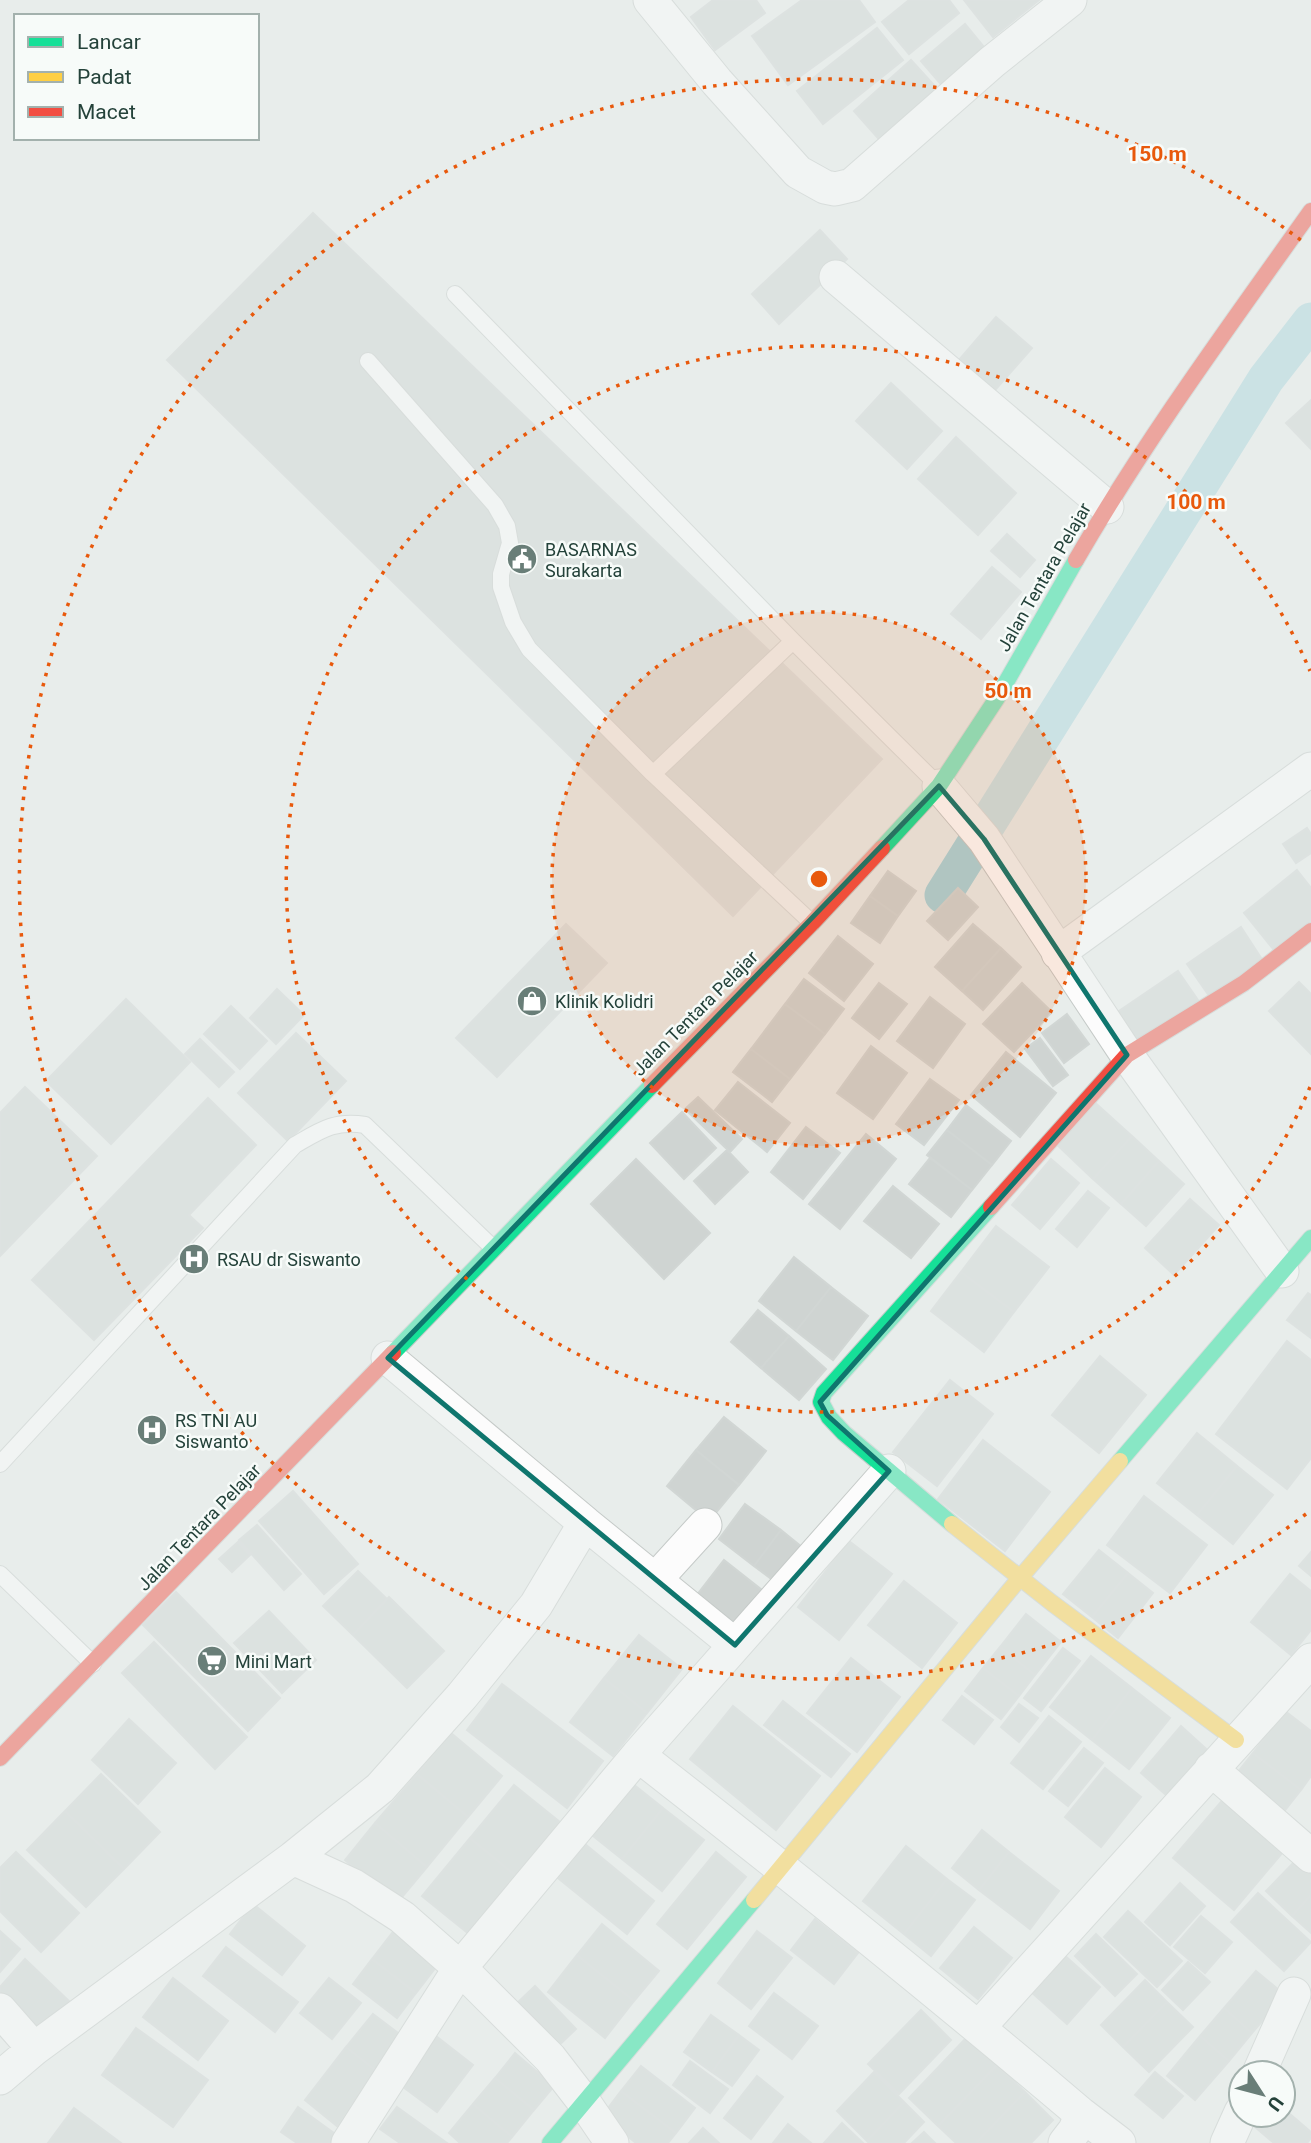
<svg xmlns="http://www.w3.org/2000/svg" width="1311" height="2143" viewBox="0 0 1311 2143" font-family="Roboto,sans-serif">
<style>
.lines{fill:none;stroke-linecap:round;stroke-linejoin:round}
.canal{stroke:#a9d4db;stroke-width:37}
.building{fill:#cfd4d2;stroke:#d1d6d4;stroke-width:2}
.lane-casing{stroke:#c5cac8;stroke-width:18}
.street-casing{stroke:#c5cac8;stroke-width:35}
.fast-casing{stroke:#c3cbc8;stroke-width:18}
.slow-casing{stroke:#c3cbc8;stroke-width:18}
.jam-casing{stroke:#c3cbc8;stroke-width:18}
.lane{stroke:#fcfcfc;stroke-width:16}
.street{stroke:#fcfcfc;stroke-width:33}
.fast{stroke:#16e098;stroke-width:16}
.slow{stroke:#ffcf43;stroke-width:16}
.jam{stroke:#f24e42;stroke-width:16}
.marked{fill:none;stroke:#0f766e;stroke-width:5;stroke-linejoin:round}
.ring{fill:none;stroke:#e8590c;stroke-width:3.5;stroke-dasharray:3.5 7}
.labels{text-anchor:middle;dominant-baseline:central;stroke-width:5;stroke-linejoin:round;paint-order:stroke}
.poi-label{font-size:18px;fill:#24423a;stroke:#f7fbf9;text-anchor:start}
.street-label{font-size:18px;fill:#24423a;stroke:#f7fbf9}
.centre{fill:#e8590c;stroke:#f7fbf9;stroke-width:3.5}
.ring-label{font-size:21px;text-anchor:middle;font-weight:bold;fill:#e8590c;stroke:#f7fbf9;stroke-width:5;stroke-linejoin:round;paint-order:stroke}
</style>
<rect width="100%" height="100%" fill="#e8edeb"/>
<g class="lines">
<path class="canal" d="M 943,895 L 1266,379 L 1311,321"/>
</g>
<path class="building" d="M 713,0 L 756,0 L 765,13 L 715,50 L 691,17 Z
M 802,0 L 859,0 L 875,22 L 788,85 L 752,36 Z
M 909,0 L 949,0 L 959,13 L 909,54 L 882,22 Z
M 964,0 L 1039,0 L 993,37 Z
M 965,24 L 988,52 L 945,89 L 921,61 Z
M 877,28 L 903,60 L 823,124 L 797,91 Z
M 911,60 L 942,94 L 885,146 L 854,111 Z
M 313,213 L 882,759 L 733,916 L 167,360 Z
M 820,230 L 847,259 L 779,324 L 752,294 Z
M 996,317 L 1032,348 L 988,398 L 953,367 Z
M 891,383 L 942,431 L 907,469 L 856,421 Z
M 1311,400 L 1311,449 L 1286,423 Z
M 956,437 L 1016,493 L 978,535 L 918,479 Z
M 1007,534 L 1035,560 L 1020,577 L 991,551 Z
M 992,567 L 1021,592 L 981,639 L 951,614 Z
M 1307,828 L 1311,834 L 1311,853 L 1296,863 L 1283,844 Z
M 1297,870 L 1311,888 L 1311,928 L 1278,955 L 1244,913 Z
M 888,871 L 916,891 L 898,916 L 870,896 Z
M 958,888 L 978,907 L 948,940 L 927,921 Z
M 870,896 L 898,916 L 880,943 L 851,923 Z
M 566,924 L 607,963 L 497,1077 L 456,1038 Z
M 973,924 L 1001,948 L 962,991 L 935,967 Z
M 1241,927 L 1265,964 L 1212,1000 L 1187,964 Z
M 838,936 L 873,964 L 844,1001 L 809,973 Z
M 1001,948 L 1021,967 L 983,1010 L 962,991 Z
M 1178,971 L 1200,1003 L 1138,1045 L 1116,1013 Z
M 804,979 L 844,1009 L 825,1034 L 785,1004 Z
M 1299,982 L 1311,994 L 1311,1054 L 1269,1011 Z
M 879,983 L 907,1004 L 879,1039 L 852,1018 Z
M 1022,983 L 1052,1012 L 1014,1052 L 983,1024 Z
M 277,989 L 304,1015 L 276,1044 L 250,1018 Z
M 930,997 L 965,1024 L 933,1068 L 897,1041 Z
M 126,999 L 190,1062 L 111,1144 L 46,1081 Z
M 785,1004 L 825,1034 L 790,1079 L 751,1049 Z
M 231,1006 L 267,1041 L 240,1069 L 204,1034 Z
M 1067,1014 L 1089,1044 L 1064,1063 L 1042,1033 Z
M 296,1033 L 346,1081 L 288,1141 L 238,1093 Z
M 1040,1038 L 1068,1075 L 1053,1086 L 1025,1049 Z
M 200,1039 L 234,1072 L 219,1087 L 185,1054 Z
M 871,1046 L 907,1073 L 873,1119 L 837,1093 Z
M 751,1049 L 790,1079 L 772,1102 L 733,1072 Z
M 1006,1052 L 1056,1093 L 1020,1137 L 971,1095 Z
M 930,1079 L 959,1100 L 924,1145 L 896,1124 Z
M 738,1082 L 790,1123 L 767,1152 L 715,1110 Z
M 25,1087 L 97,1156 L 0,1256 L 0,1113 Z
M 698,1097 L 742,1139 L 730,1152 L 685,1109 Z
M 208,1098 L 256,1145 L 189,1215 L 203,1228 L 94,1340 L 32,1280 Z
M 1091,1099 L 1132,1136 L 1093,1179 L 1053,1141 Z
M 966,1105 L 1011,1141 L 992,1165 L 947,1130 Z
M 682,1112 L 716,1148 L 684,1179 L 650,1143 Z
M 806,1127 L 840,1153 L 803,1199 L 771,1172 Z
M 947,1130 L 992,1165 L 972,1190 L 927,1155 Z
M 866,1134 L 896,1159 L 840,1229 L 809,1204 Z
M 1132,1136 L 1159,1161 L 1121,1204 L 1093,1179 Z
M 727,1150 L 748,1172 L 715,1204 L 694,1181 Z
M 930,1158 L 972,1190 L 951,1217 L 909,1184 Z
M 636,1159 L 710,1233 L 664,1279 L 591,1204 Z
M 1051,1159 L 1079,1183 L 1040,1229 L 1012,1205 Z
M 1159,1161 L 1184,1184 L 1146,1226 L 1121,1204 Z
M 893,1186 L 939,1224 L 911,1258 L 864,1221 Z
M 1088,1191 L 1109,1208 L 1077,1247 L 1056,1229 Z
M 1190,1199 L 1219,1225 L 1174,1275 L 1145,1248 Z
M 996,1226 L 1049,1267 L 1014,1312 L 961,1272 Z
M 794,1257 L 831,1287 L 796,1331 L 759,1301 Z
M 961,1272 L 1014,1312 L 984,1352 L 931,1311 Z
M 831,1287 L 868,1316 L 833,1360 L 796,1331 Z
M 1308,1293 L 1311,1295 L 1311,1338 L 1287,1320 Z
M 758,1310 L 789,1336 L 761,1368 L 731,1342 Z
M 789,1336 L 826,1369 L 799,1400 L 761,1368 Z
M 1287,1341 L 1311,1360 L 1311,1458 L 1287,1489 L 1216,1434 Z
M 1100,1356 L 1146,1395 L 1099,1453 L 1052,1415 Z
M 950,1380 L 993,1414 L 937,1486 L 893,1452 Z
M 724,1417 L 766,1451 L 739,1485 L 696,1450 Z
M 1197,1433 L 1237,1466 L 1197,1515 L 1157,1483 Z
M 983,1440 L 1050,1492 L 1005,1551 L 938,1499 Z
M 696,1450 L 739,1485 L 709,1521 L 667,1486 Z
M 1237,1466 L 1273,1495 L 1233,1544 L 1197,1515 Z
M 293,1491 L 358,1564 L 324,1594 L 259,1521 Z
M 1144,1496 L 1207,1545 L 1170,1593 L 1107,1545 Z
M 745,1504 L 781,1530 L 754,1566 L 719,1539 Z
M 257,1525 L 301,1574 L 284,1590 L 239,1540 Z
M 781,1530 L 808,1552 L 782,1587 L 754,1566 Z
M 849,1541 L 892,1574 L 839,1640 L 798,1607 Z
M 238,1542 L 250,1555 L 232,1572 L 219,1559 Z
M 1099,1550 L 1128,1573 L 1092,1617 L 1063,1594 Z
M 1311,1552 L 1311,1576 L 1299,1566 Z
M 724,1560 L 767,1594 L 731,1639 L 689,1605 Z
M 358,1571 L 387,1599 L 353,1635 L 323,1606 Z
M 1128,1573 L 1153,1593 L 1118,1638 L 1092,1617 Z
M 1290,1574 L 1311,1591 L 1311,1630 L 1291,1655 L 1251,1622 Z
M 904,1581 L 957,1623 L 922,1668 L 868,1625 Z
M 176,1592 L 280,1698 L 248,1731 L 143,1625 Z
M 389,1597 L 444,1651 L 407,1688 L 353,1635 Z
M 269,1611 L 316,1660 L 282,1693 L 234,1643 Z
M 1026,1614 L 1061,1642 L 1035,1675 L 1000,1647 Z
M 639,1635 L 682,1669 L 647,1713 L 604,1678 Z
M 154,1642 L 247,1737 L 215,1769 L 122,1673 Z
M 1000,1647 L 1035,1675 L 1019,1696 L 983,1668 Z
M 1063,1648 L 1080,1661 L 1041,1711 L 1024,1698 Z
M 1091,1656 L 1132,1688 L 1092,1740 L 1050,1707 Z
M 851,1658 L 900,1697 L 857,1752 L 807,1713 Z
M 983,1668 L 1019,1696 L 1001,1719 L 965,1691 Z
M 604,1678 L 647,1713 L 613,1756 L 570,1722 Z
M 502,1684 L 603,1761 L 567,1808 L 467,1730 Z
M 1132,1688 L 1170,1718 L 1129,1769 L 1092,1740 Z
M 962,1696 L 993,1720 L 974,1744 L 943,1720 Z
M 783,1701 L 850,1754 L 831,1777 L 764,1725 Z
M 1019,1704 L 1038,1718 L 1019,1742 L 1001,1727 Z
M 733,1706 L 820,1776 L 776,1830 L 690,1759 Z
M 1285,1711 L 1311,1731 L 1311,1776 L 1301,1790 L 1253,1753 Z
M 1049,1716 L 1081,1742 L 1043,1789 L 1011,1763 Z
M 129,1719 L 176,1763 L 138,1804 L 92,1760 Z
M 1181,1726 L 1213,1755 L 1173,1801 L 1141,1773 Z
M 451,1733 L 502,1776 L 468,1817 L 417,1774 Z
M 1084,1748 L 1103,1763 L 1068,1806 L 1049,1791 Z
M 1253,1753 L 1301,1790 L 1278,1819 L 1230,1782 Z
M 1105,1768 L 1141,1797 L 1101,1847 L 1065,1817 Z
M 101,1774 L 160,1832 L 124,1869 L 65,1811 Z
M 417,1774 L 468,1817 L 427,1867 L 375,1823 Z
M 633,1784 L 663,1808 L 622,1859 L 592,1835 Z
M 514,1785 L 561,1823 L 516,1876 L 470,1838 Z
M 1227,1795 L 1288,1846 L 1234,1910 L 1173,1858 Z
M 663,1808 L 704,1840 L 662,1891 L 622,1859 Z
M 65,1811 L 124,1869 L 86,1907 L 27,1850 Z
M 375,1823 L 427,1867 L 397,1903 L 345,1860 Z
M 982,1830 L 1009,1852 L 979,1890 L 952,1868 Z
M 470,1838 L 516,1876 L 469,1934 L 422,1896 Z
M 585,1844 L 654,1901 L 627,1934 L 558,1878 Z
M 906,1846 L 947,1879 L 904,1934 L 863,1901 Z
M 16,1852 L 79,1913 L 41,1952 L 0,1911 L 0,1868 Z
M 716,1852 L 746,1877 L 687,1949 L 657,1924 Z
M 1009,1852 L 1059,1891 L 1030,1929 L 979,1890 Z
M 1300,1856 L 1311,1867 L 1311,1895 L 1292,1916 L 1266,1891 Z
M 947,1879 L 975,1900 L 931,1956 L 904,1934 Z
M 1180,1883 L 1205,1906 L 1170,1945 L 1145,1922 Z
M 1258,1893 L 1311,1942 L 1284,1971 L 1231,1922 Z
M 1311,1895 L 1311,1933 L 1292,1916 Z
M 253,1904 L 305,1946 L 282,1975 L 230,1934 Z
M 1128,1911 L 1182,1961 L 1157,1987 L 1104,1937 Z
M 1201,1916 L 1232,1942 L 1205,1973 L 1174,1947 Z
M 815,1919 L 858,1953 L 834,1984 L 791,1950 Z
M 602,1924 L 659,1971 L 634,2001 L 577,1955 Z
M 974,1927 L 1012,1958 L 978,1999 L 940,1968 Z
M 396,1928 L 440,1962 L 416,1993 L 372,1959 Z
M 0,1931 L 20,1949 L 0,1972 Z
M 757,1931 L 792,1958 L 751,2009 L 718,1983 Z
M 1096,1934 L 1137,1974 L 1115,1996 L 1075,1956 Z
M 226,1947 L 298,2002 L 275,2032 L 203,1976 Z
M 1063,1954 L 1100,1987 L 1067,2024 L 1030,1991 Z
M 577,1955 L 634,2001 L 605,2038 L 548,1992 Z
M 25,1959 L 70,2002 L 42,2033 L 0,1995 L 0,1987 Z
M 372,1959 L 416,1993 L 397,2018 L 353,1984 Z
M 1188,1962 L 1210,1982 L 1183,2010 L 1162,1990 Z
M 1256,1971 L 1285,1995 L 1252,2033 L 1224,2008 Z
M 173,1978 L 228,2021 L 198,2060 L 143,2017 Z
M 329,1978 L 361,2003 L 332,2039 L 300,2013 Z
M 1145,1980 L 1167,2002 L 1123,2047 L 1101,2025 Z
M 535,1986 L 576,2029 L 555,2049 L 514,2006 Z
M 774,1993 L 818,2026 L 792,2059 L 749,2026 Z
M 1167,2002 L 1193,2027 L 1149,2072 L 1123,2047 Z
M 1224,2008 L 1252,2033 L 1229,2061 L 1200,2036 Z
M 921,2010 L 951,2040 L 899,2094 L 868,2064 Z
M 373,2014 L 406,2039 L 379,2073 L 346,2047 Z
M 711,2015 L 739,2035 L 712,2072 L 684,2052 Z
M 136,2028 L 208,2080 L 173,2127 L 102,2075 Z
M 739,2035 L 759,2050 L 732,2086 L 712,2072 Z
M 436,2036 L 473,2065 L 437,2112 L 399,2084 Z
M 968,2036 L 997,2065 L 938,2126 L 909,2098 Z
M 1200,2036 L 1229,2061 L 1195,2100 L 1167,2076 Z
M 346,2047 L 379,2073 L 337,2126 L 305,2100 Z
M 515,2053 L 554,2086 L 534,2110 L 495,2078 Z
M 690,2061 L 728,2089 L 710,2113 L 673,2085 Z
M 997,2065 L 1025,2092 L 976,2143 L 956,2143 L 938,2126 Z
M 641,2066 L 695,2108 L 676,2133 L 621,2091 Z
M 874,2072 L 904,2102 L 867,2141 L 837,2111 Z
M 1155,2072 L 1183,2096 L 1163,2118 L 1135,2095 Z
M 757,2076 L 783,2097 L 751,2139 L 724,2118 Z
M 495,2078 L 534,2110 L 512,2137 L 473,2104 Z
M 621,2091 L 676,2133 L 668,2143 L 636,2143 L 602,2116 Z
M 1025,2092 L 1053,2120 L 1031,2143 L 976,2143 Z
M 904,2102 L 924,2122 L 904,2143 L 869,2143 L 867,2141 Z
M 473,2104 L 512,2137 L 507,2143 L 460,2143 L 449,2133 Z
M 298,2107 L 338,2136 L 333,2143 L 297,2143 L 281,2132 Z
M 397,2107 L 447,2143 L 400,2143 L 380,2129 Z
M 74,2108 L 121,2143 L 48,2143 Z
M 1283,2108 L 1311,2132 L 1311,2138 L 1307,2143 L 1274,2143 L 1249,2122 L 1255,2115 L 1283,2115 Z
M 842,2123 L 863,2143 L 824,2143 Z
M 788,2124 L 811,2143 L 773,2143 Z
M 703,2128 L 719,2143 L 689,2143 Z
M 924,2132 L 935,2143 L 912,2143 Z"/>
<g class="lines">
<g class="lane-casing">
<path id="lane" d="M 455,294 L 793,641 L 939,786
M 368,361 L 495,505 L 507,526 L 510,543 L 501,574 L 501,587 L 513,622 L 529,649 L 653,774 L 812,923
M 653,774 L 793,641
M 0,1464 L 295,1145 C 321,1130 335,1120 365,1125 L 493,1248
M 0,1574 L 93,1664"/>
</g>
<g class="street-casing">
<path id="street" d="M 650,0 L 717,82 L 798,172 L 825,187 L 835,189 L 852,185 L 992,62 L 1070,0
M 836,277 L 1107,507
M 939,786 L 984,839 L 1127,1055 L 1282,1271
M 1058,953 L 1311,769
M 585,1523 L 735,1645
M 655,1580 L 705,1525
M 638,1755 C 788,1872 936,1991 1081,2114 L 1075,2130 L 1065,2143
M 1211,1769 L 1311,1856
M 293,1858 L 354,1886 L 402,1917 L 460,1968 L 550,2058 L 584,2102 L 612,2143
M 0,2010 L 34,2049
M 979,2027 L 1311,1660
M 1259,2073 L 1294,1994
M 0,2078 L 34,2049 L 293,1858 L 380,1788 L 462,1696 L 536,1605 L 585,1523 L 388,1358
M 1081,2114 L 1119,2143
M 348,2143 L 460,1968 L 638,1755 L 889,1471
M 1227,2143 L 1241,2112"/>
</g>
<g class="fast-casing">
<path id="fast" d="M 882,848 L 939,786 L 997,698 L 1076,560
M 393,1353 L 652,1085
M 1120,1461 L 1311,1238
M 952,1524 L 844,1433 L 829,1417 L 821,1402 L 824,1393 L 991,1207
M 550,2143 L 754,1900"/>
</g>
<g class="slow-casing">
<path id="slow" d="M 952,1524 L 1052,1603 L 1236,1740
M 754,1900 L 1019,1579 L 1120,1461"/>
</g>
<g class="jam-casing">
<path id="jam" d="M 1076,560 C 1146,439 1230,325 1311,211
M 652,1085 L 812,923 L 882,848
M 991,1207 L 1127,1055 L 1244,983 L 1311,931
M 0,1758 L 393,1353"/>
</g>
<use href="#lane" class="lane"/>
<use href="#street" class="street"/>
<use href="#fast" class="fast"/>
<use href="#slow" class="slow"/>
<use href="#jam" class="jam"/>
</g>
<path d="M0 0H1311V2143H0ZM 939,786 L 984,839 L 1127,1055 L 820,1402 L 827,1415 L 889,1471 L 735,1645 L 388,1358 Z" fill="#e8edeb" fill-opacity=".55" fill-rule="evenodd"/>
<path class="marked" d="M 939,786 L 984,839 L 1127,1055 L 820,1402 L 827,1415 L 889,1471 L 735,1645 L 388,1358 Z"/>
<circle cx="819" cy="879" r="267" fill="#e8590c" fill-opacity=".12"/>
<g class="ring">
<circle cx="819" cy="879" r="267"/>
<path d="M1310 1087A533 533 0 1 1 1310 671"/>
<path d="M1306 1514A800 800 0 1 1 1306 244"/>
</g>
<defs>
<g id="civic-disc" transform="scale(1.575)"><circle r="9.5" fill="#697e78" stroke="#f7fbf9"/><path d="M-.6-6.5H3V-4.5H.6V-3L4-1V1h2V6H-6V1h2V-1L-.6-3ZM-1.2 2.5V6h2.4V2.5Z" fill="#fff"/></g>
<g id="shop-disc" transform="scale(1.575)"><circle r="9.5" fill="#697e78" stroke="#f7fbf9"/><path d="M-5-2.5h2.3a2.7 3.5 0 0 1 5.4 0H5L5.5 6h-11ZM-1.5-2.5h3a1.5 2.3 0 0 0-3 0Z" fill="#fff"/></g>
<g id="hospital-disc" transform="scale(1.575)"><circle r="9.5" fill="#697e78" stroke="#f7fbf9"/><path d="M-5-5h3v3.5h4V-5h3V5h-3V1.5h-4V5h-3Z" fill="#fff"/></g>
<g id="supermarket-disc" transform="scale(1.575)"><circle r="9.5" fill="#697e78" stroke="#f7fbf9"/><path d="M-6-5.5h2.5l.6 2H6L4.5 2H-2.5L-4.4-4H-6ZM-1.5 3.2a1.3 1.3 0 1 0 .1 0ZM3 3.2a1.3 1.3 0 1 0 .1 0Z" fill="#fff"/></g>
</defs>
<g fill-rule="evenodd">
<use href="#civic-disc" x="522" y="559"/>
<use href="#shop-disc" x="532" y="1001"/>
<use href="#hospital-disc" x="194" y="1259"/>
<use href="#hospital-disc" x="152" y="1430"/>
<use href="#supermarket-disc" x="212" y="1661"/>
</g>
<g class="labels">
<g class="poi-label">
<text x="545" y="549">BASARNAS<tspan x="545" dy="21">Surakarta</tspan></text>
<text x="555" y="1001">Klinik Kolidri</text>
<text x="217" y="1259">RSAU dr Siswanto</text>
<text x="175" y="1420">RS TNI AU<tspan x="175" dy="21">Siswanto</tspan></text>
<text x="235" y="1661">Mini Mart</text>
</g>
<g class="street-label">
<text transform="translate(1044 577) rotate(-60)">Jalan Tentara Pelajar</text>
<text transform="translate(695 1013) rotate(-45)">Jalan Tentara Pelajar</text>
<text transform="translate(199 1527) rotate(-46)">Jalan Tentara Pelajar</text>
</g>
</g>
<circle cx="819" cy="879" r="10" class="centre"/>
<g class="ring-label">
<text x="1157" y="161">150 m</text>
<text x="1196" y="509">100 m</text>
<text x="1008" y="698">50 m</text>
</g>
<rect x="14" y="14" width="245" height="126" fill="#f7fbf9" stroke="#a3b1ad" stroke-width="2"/>
<rect x="28" y="37" width="35" height="10" fill="#16e098" stroke="#a3b1ad" stroke-width="2"/>
<text x="77" y="49" font-size="21" fill="#24423a">Lancar</text>
<rect x="28" y="72" width="35" height="10" fill="#ffcf43" stroke="#a3b1ad" stroke-width="2"/>
<text x="77" y="84" font-size="21" fill="#24423a">Padat</text>
<rect x="28" y="107" width="35" height="10" fill="#f24e42" stroke="#a3b1ad" stroke-width="2"/>
<text x="77" y="119" font-size="21" fill="#24423a">Macet</text>
<g transform="translate(1262 2094) rotate(126)"><circle r="33" fill="#f7fbf9" stroke="#a3b1ad" stroke-width="2"/>
<path d="M0-5L12 26L0 18L-12 26Z" fill="#697e78"/>
<text y="-10" font-size="19" font-weight="bold" text-anchor="middle" fill="#24423a">U</text>
</g>
</svg>
